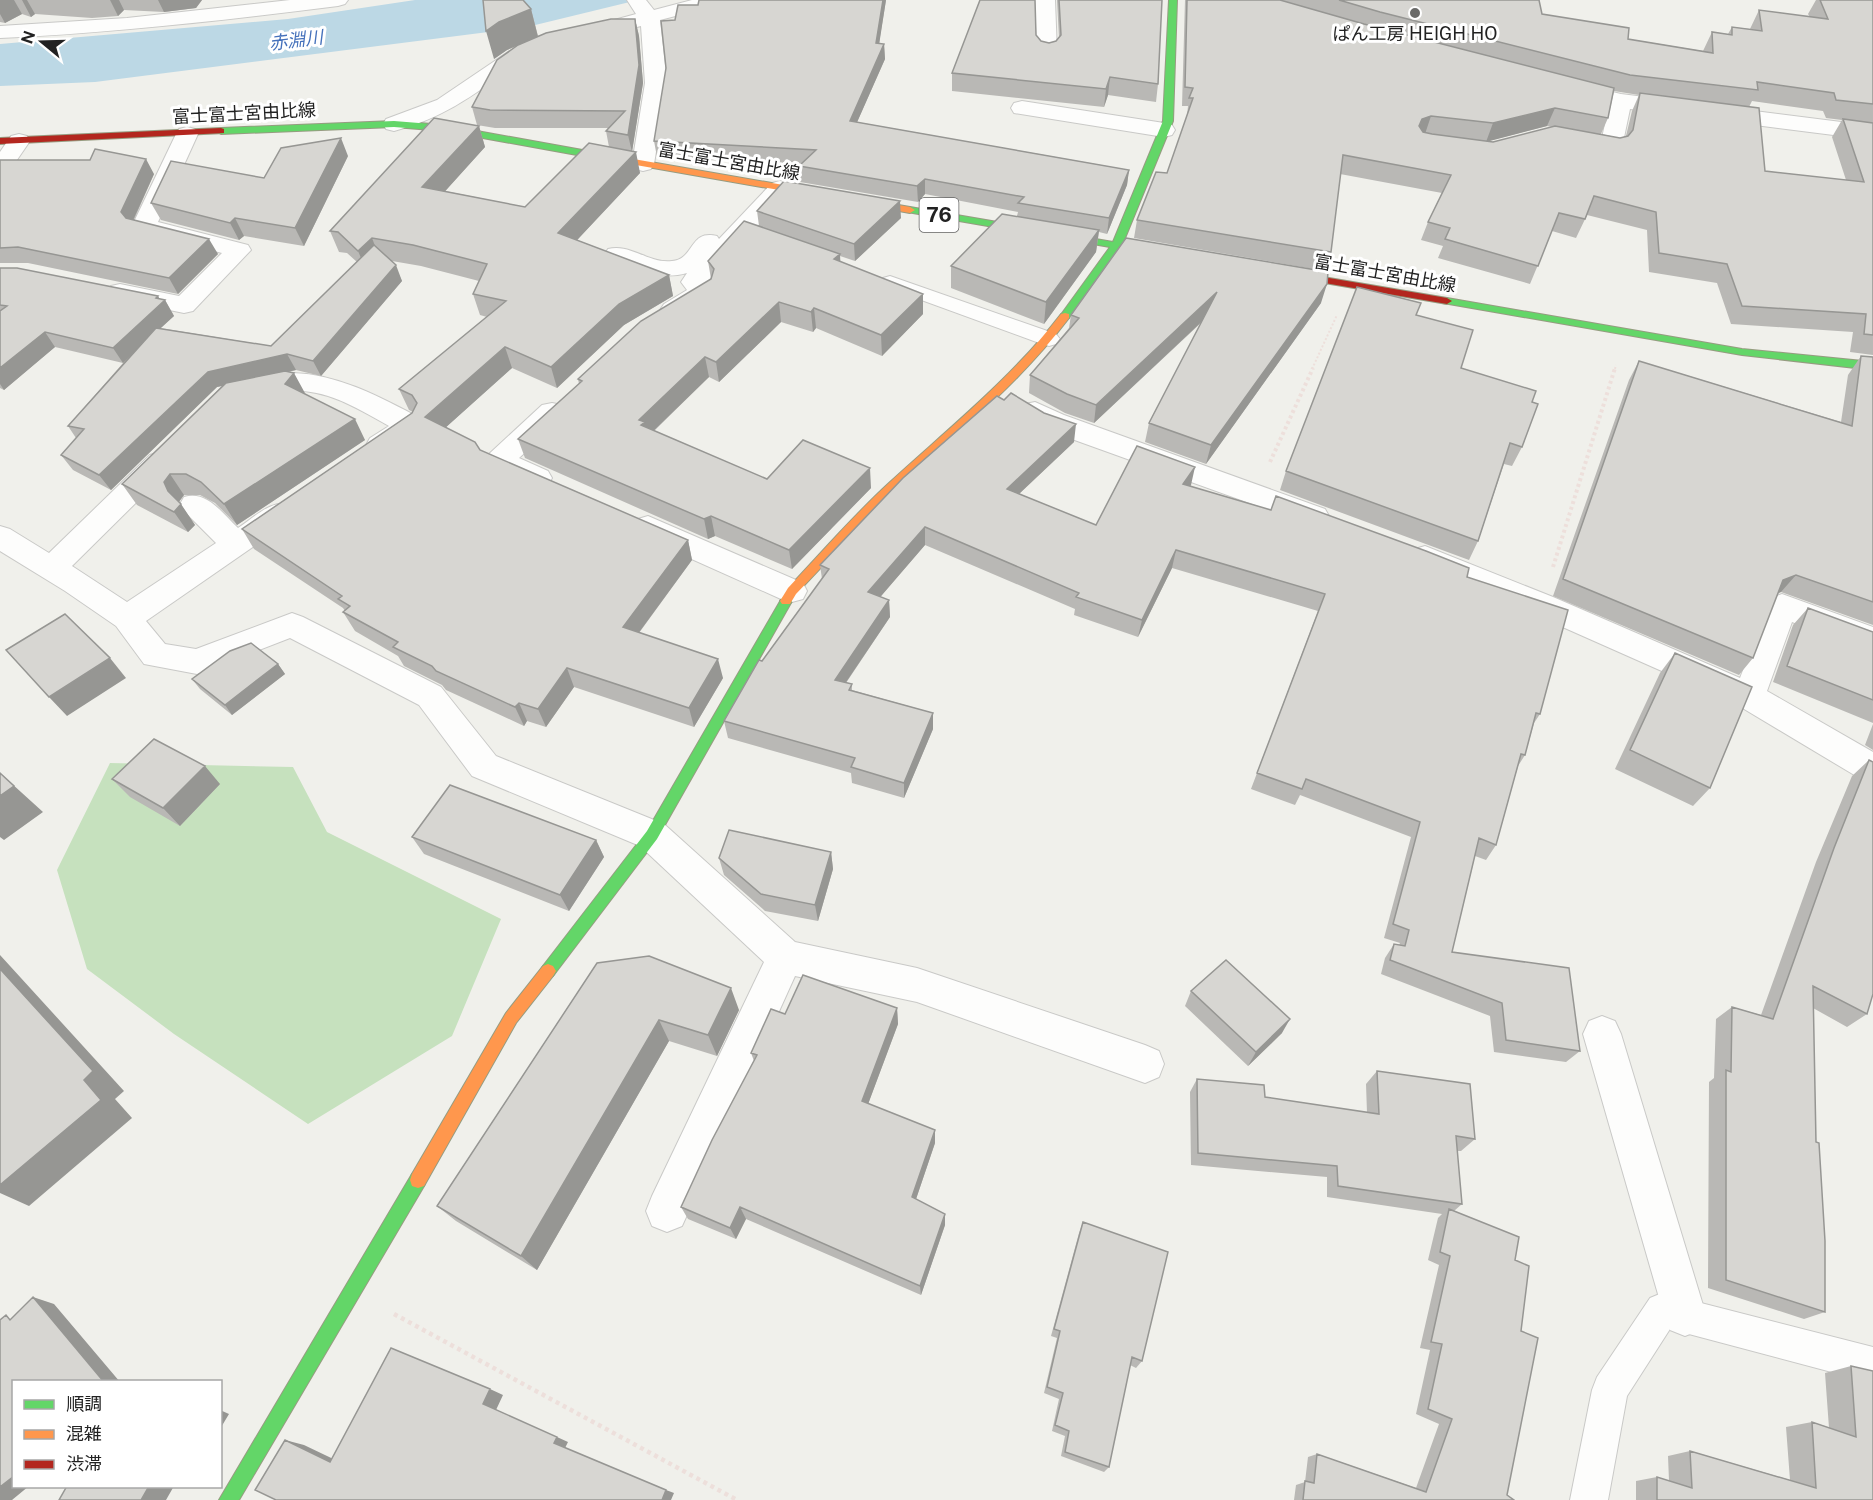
<svg xmlns="http://www.w3.org/2000/svg" width="1873" height="1500" viewBox="0 0 1873 1500" font-family="'Public Sans','Noto Sans JP',sans-serif">
<style>
.forest{fill:#c6e1be}
.water{fill:#bcd8e5}
.lines{fill:none;stroke-linecap:round;stroke-linejoin:round}
.lane-casing{stroke:#c9c9c7;stroke-width:2}
.street-casing{stroke:#c9c9c7;stroke-width:2}
.fast-casing{stroke:#969c81;stroke-width:2}
.slow-casing{stroke:#969c81;stroke-width:2}
.jam-casing{stroke:#969c81;stroke-width:2}
.path-far2{stroke:#eddfdb;stroke-width:2;stroke-dasharray:2 2;stroke-linecap:butt}
.path-far1{stroke:#eddfdb;stroke-width:4;stroke-dasharray:3 3;stroke-linecap:butt}
.path{stroke:#eddfdb;stroke-width:4.5;stroke-dasharray:4 4;stroke-linecap:butt}
.lane{fill:#fdfdfc;fill-rule:evenodd}
.street{fill:#fdfdfc;fill-rule:evenodd}
.fast{fill:#63d668;fill-rule:evenodd}
.slow{fill:#ff974d;fill-rule:evenodd}
.jam{fill:#b3261e;fill-rule:evenodd}
.wall{fill:#b9b8b5;fill-rule:evenodd}
.shaded-wall{fill:#969693}
.building{fill:#d7d6d2;stroke:#969693;stroke-width:1.5}
.poi-dot{fill:#6a6a68;stroke:#fff;stroke-width:2}
.labels{text-anchor:middle;dominant-baseline:central;stroke-width:6;stroke-linejoin:round;paint-order:stroke}
.far-poi-label{font-size:18px;fill:#222;stroke:#fff}
.far-water-label{font-size:18px;font-style:italic;fill:#4571bb;stroke:#fff}
.far-street-label{font-size:18px;fill:#222;stroke:#fff}
.shield{fill:#fff;stroke:#646464;stroke-width:1.5}
.shield-label{font-size:20px;font-weight:bold;fill:#222}
</style>
<rect width="100%" height="100%" fill="#f0f0eb"/>
<path class="forest" d="M 110,763 L 293,767 L 327,832 L 501,919 L 452,1036 L 308,1124 L 174,1034 L 87,969 L 57,870 Z"/>
<path class="water" d="M 415,0 L 638,0 L 527,27 L 95,82 L 0,86 L 0,44 L 288,19 Z"/>
<g class="lines">
<g class="lane-casing">
<path id="lane" d="M 890,276 L 1056,334 L 1060,339 L 1056,344 L 1049,346 L 1042,344 L 883,286 L 880,282 L 883,278 Z
M 1662,1293 L 1873,1347 L 1873,1383 L 1670,1329 L 1627,1396 L 1608,1500 L 1570,1500 L 1592,1390 L 1597,1377 L 1650,1298 Z"/>
</g>
<g class="street-casing">
<path id="street" d="M 290,0 L 348,0 L 345,4 L 338,6 C 226,20 113,33 0,38 L 0,26 L 127,18 Z
M 627,0 L 646,0 L 654,10 L 692,0 L 725,0 L 722,4 L 660,20 L 667,83 L 654,164 L 651,169 L 643,171 L 635,169 L 632,164 L 645,83 L 641,26 L 592,38 L 585,36 L 582,32 L 585,28 L 636,14 Z
M 1035,0 L 1055,0 L 1057,53 L 1054,57 L 1047,59 L 1040,57 L 1037,53 Z
M 528,44 L 535,46 L 538,50 C 533,57 523,60 516,65 C 475,94 444,118 394,131 L 386,129 L 383,124 L 386,119 L 437,100 L 508,52 Z
M 1569,82 L 1621,94 L 1873,126 L 1873,140 L 1630,109 L 1622,147 L 1619,152 L 1611,154 L 1570,145 L 1567,140 L 1570,135 L 1578,133 L 1602,138 L 1609,105 L 1561,93 L 1558,88 L 1561,83 Z
M 1022,101 L 1164,123 L 1172,125 L 1175,130 L 1172,135 L 1164,137 L 1014,113 L 1011,108 L 1014,103 Z
M 187,127 L 195,129 L 198,134 L 158,222 L 248,245 L 251,250 L 193,311 L 184,313 L 111,298 L 107,292 L 111,286 L 120,284 L 179,296 L 222,253 L 136,231 L 132,226 L 176,134 L 179,129 Z
M 19,134 L 27,136 L 30,141 L 8,173 L 0,175 L 0,152 L 11,136 Z
M 780,181 L 788,183 L 792,188 L 708,281 L 716,291 C 707,305 681,320 664,316 L 660,310 L 664,304 L 687,290 L 681,282 L 687,273 C 659,281 635,269 608,259 L 605,254 L 608,249 C 630,243 649,264 672,261 C 695,259 689,229 717,236 L 719,239 L 772,183 Z
M 292,373 C 338,374 380,397 420,418 L 424,425 C 418,434 391,455 380,455 C 376,454 373,453 370,452 L 366,445 L 370,438 L 389,426 C 360,410 327,389 292,391 C 276,391 262,401 246,396 L 242,390 L 246,384 Z
M 1035,402 L 1064,415 L 1325,509 L 1329,516 L 1325,523 L 1315,527 L 1305,523 L 1044,429 L 1025,418 L 1021,411 L 1025,404 Z
M 552,403 L 562,405 L 566,412 L 562,419 L 519,458 L 548,471 L 552,478 L 548,485 L 538,488 L 489,468 L 485,461 L 489,454 L 542,405 Z
M 160,452 L 170,455 L 174,462 L 170,469 L 72,566 L 127,602 L 216,543 L 184,511 L 180,504 L 184,497 C 207,490 222,513 238,528 C 255,517 272,498 293,505 L 297,512 L 293,519 L 146,621 L 165,644 L 196,649 L 292,613 L 303,617 L 441,687 L 496,756 L 664,824 L 795,942 L 917,968 L 1145,1045 L 1159,1051 L 1164,1064 L 1159,1077 L 1145,1083 L 917,1002 L 795,976 L 682,1226 L 667,1232 L 652,1226 L 646,1211 L 652,1196 L 764,962 L 640,846 L 472,776 L 419,705 L 290,638 L 197,674 L 144,664 L 116,626 L 65,591 L 0,551 L 0,526 L 10,529 L 49,553 L 150,455 Z
M 648,516 L 803,583 L 807,591 L 803,599 L 792,602 L 781,599 L 638,535 L 633,527 L 638,519 Z
M 1425,546 L 1553,597 L 1740,678 L 1771,598 L 1782,594 L 1873,627 L 1873,652 L 1792,622 L 1767,691 L 1873,752 L 1873,783 L 1861,779 L 1734,703 L 1531,613 L 1415,565 L 1410,557 L 1415,549 Z
M 1602,1016 L 1615,1021 L 1621,1034 L 1706,1315 L 1700,1330 L 1685,1336 L 1670,1330 L 1664,1315 L 1583,1034 L 1589,1021 Z"/>
</g>
<g class="fast-casing">
<path id="fast" d="M 1169,0 L 1177,0 L 1173,121 L 1123,243 L 1167,251 L 1167,255 L 1119,249 L 1069,318 L 1065,319 L 1060,316 L 1110,247 L 907,212 L 905,210 L 910,207 L 1113,242 L 1163,121 Z
M 394,121 L 444,125 L 599,153 L 604,156 L 599,159 L 444,131 L 394,127 L 221,134 L 216,131 L 221,128 Z
M 1447,298 L 1742,349 L 1873,362 L 1873,370 L 1742,355 L 1443,303 L 1443,299 Z
M 786,596 L 792,601 L 657,839 L 553,976 L 548,978 L 543,976 L 540,971 L 543,966 L 647,831 L 782,598 Z
M 418,1172 L 424,1174 L 426,1180 L 424,1186 L 239,1500 L 219,1500 L 412,1174 Z"/>
</g>
<g class="slow-casing">
<path id="slow" d="M 599,153 L 910,207 L 915,210 L 910,213 L 596,158 L 594,156 Z
M 1065,313 L 1069,314 L 1069,318 C 1019,384 957,433 897,489 C 862,522 830,559 796,594 L 790,604 L 782,604 L 780,601 L 788,588 C 821,553 853,516 889,483 C 949,428 1011,379 1061,314 Z
M 548,964 L 553,966 L 556,971 L 553,976 L 516,1023 L 424,1186 L 418,1188 L 412,1186 L 410,1180 L 412,1174 L 506,1013 L 543,966 Z"/>
</g>
<g class="jam-casing">
<path id="jam" d="M 221,128 L 224,129 L 224,133 L 0,144 L 0,138 Z
M 1282,270 L 1447,298 L 1452,301 L 1447,304 L 1278,275 L 1277,273 Z"/>
</g>
<path class="path-far2" d="M 1312,369 L 1337,315
M 1615,369 L 1616,365"/>
<path class="path-far1" d="M 1270,462 L 1313,368
M 1553,567 L 1615,368"/>
<path class="path" d="M 394,1314 L 737,1500"/>
<use href="#lane" class="lane"/>
<use href="#street" class="street"/>
<use href="#fast" class="fast"/>
<use href="#slow" class="slow"/>
<use href="#jam" class="jam"/>
</g>
<path class="wall" d="M 0,0 L 210,0 L 202,0 L 196,8 L 164,12 L 124,10 L 118,16 L 92,18 L 35,14 L 31,17 L 22,14 L 5,23 L 0,22 Z
M 886,0 L 879,43 L 884,44 L 885,59 L 857,122 L 1129,170 L 1127,185 L 1107,234 L 1099,232 L 1096,252 L 1044,324 L 951,288 L 951,266 L 1017,216 L 1018,212 L 925,194 L 918,202 L 800,182 L 799,166 L 800,165 L 657,157 L 654,141 Z
M 1057,0 L 1162,0 L 1158,84 L 1156,102 L 1108,95 L 1104,107 L 952,91 L 952,73 L 1036,35 L 1041,41 L 1049,43 L 1056,41 L 1059,38 Z
M 1185,0 L 1539,0 L 1542,14 L 1628,39 L 1703,51 L 1712,32 L 1728,34 L 1732,27 L 1750,29 L 1759,10 L 1810,17 L 1808,14 L 1816,0 L 1873,0 L 1873,355 L 1850,352 L 1853,332 L 1731,324 L 1717,283 L 1649,272 L 1647,230 L 1587,215 L 1576,238 L 1552,231 L 1530,284 L 1438,258 L 1443,246 L 1421,240 L 1428,222 L 1442,193 L 1340,174 L 1331,252 L 1325,271 L 1134,238 L 1137,220 L 1167,173 L 1187,116 L 1188,106 L 1182,106 ZM 1614,91 L 1639,95 L 1632,111 L 1626,136 L 1620,138 L 1601,134 L 1608,118 ZM 1752,101 L 1823,111 L 1826,118 L 1842,120 L 1832,137 L 1846,180 L 1765,171 L 1749,107 ZM 1547,126 L 1552,127 L 1493,142 L 1488,141 Z
M 531,9 L 538,36 L 635,19 L 639,36 L 643,83 L 632,151 L 640,173 L 577,240 L 669,275 L 673,296 L 624,325 L 557,388 L 512,368 L 446,427 L 480,450 L 688,540 L 692,560 L 639,633 L 723,678 L 694,727 L 574,687 L 546,727 L 527,721 L 524,726 L 446,690 L 442,685 L 404,666 L 398,656 L 355,631 L 343,612 L 345,611 L 343,608 L 254,549 L 242,529 L 412,413 L 413,412 L 409,410 L 399,389 L 487,317 L 480,315 L 473,294 L 479,281 L 421,266 L 392,261 L 402,281 L 321,376 L 296,370 L 287,372 L 305,394 L 365,440 L 237,525 L 215,503 L 200,495 L 184,495 L 179,502 L 195,525 L 188,532 L 137,505 L 122,484 L 222,386 L 217,387 L 111,490 L 73,470 L 61,455 L 76,438 L 68,426 L 123,363 L 55,347 L 4,390 L 0,388 L 0,268 L 165,300 L 174,316 L 160,328 L 271,346 L 357,262 L 347,253 L 339,252 L 330,231 L 479,126 L 485,147 L 445,191 L 525,207 L 609,147 L 606,131 L 608,128 L 495,128 L 477,125 L 472,107 L 516,46 L 507,50 L 494,59 Z
M 348,156 L 304,246 L 244,236 L 239,240 L 161,220 L 151,203 L 264,178 Z
M 0,160 L 154,174 L 134,220 L 218,254 L 178,294 L 28,263 L 0,263 Z
M 757,211 L 901,218 L 855,261 L 840,256 L 840,261 L 923,314 L 882,356 L 816,328 L 813,332 L 781,322 L 719,382 L 709,377 L 654,431 L 767,479 L 871,488 L 792,569 L 715,536 L 708,539 L 525,458 L 518,439 L 579,384 L 578,379 L 711,279 L 708,261 L 759,226 Z
M 1321,303 L 1206,464 L 1145,442 L 1149,423 L 1202,322 L 1094,423 L 1065,413 L 1029,393 L 1030,375 L 1069,328 L 1071,315 Z
M 1416,315 L 1461,368 L 1532,402 L 1522,447 L 1512,466 L 1504,464 L 1478,541 L 1469,560 L 1280,490 L 1286,471 Z
M 1861,356 L 1873,357 L 1873,625 L 1781,592 L 1778,593 L 1753,658 L 1739,675 L 1553,596 L 1629,380 L 1639,361 L 1841,422 L 1848,375 Z
M 1004,400 L 1074,442 L 1019,494 L 1096,525 L 1191,485 L 1190,487 L 1467,577 L 1540,714 L 1534,723 L 1525,755 L 1518,766 L 1496,845 L 1486,860 L 1475,856 L 1452,952 L 1580,1051 L 1566,1062 L 1494,1052 L 1490,1016 L 1381,974 L 1385,958 L 1394,944 L 1399,945 L 1400,943 L 1384,938 L 1411,837 L 1300,795 L 1295,805 L 1251,789 L 1318,611 L 1172,568 L 1138,637 L 1074,615 L 1075,609 L 925,545 L 880,597 L 889,600 L 890,617 L 846,683 L 852,684 L 852,690 L 933,713 L 933,729 L 904,798 L 852,783 L 851,773 L 728,738 L 724,721 L 762,661 L 822,579 L 820,565 Z
M 1808,608 L 1873,632 L 1873,723 L 1773,682 L 1793,625 Z
M 1675,653 L 1710,788 L 1693,806 L 1615,769 L 1660,673 Z
M 278,664 L 285,674 L 232,715 L 200,689 L 192,679 Z
M 1873,724 L 1873,750 L 1865,745 Z
M 1869,760 L 1867,1014 L 1847,1027 L 1813,1008 L 1816,1142 L 1825,1312 L 1804,1319 L 1708,1288 L 1709,1082 L 1714,1078 L 1716,1019 L 1732,1007 L 1761,1015 L 1816,862 L 1852,776 Z
M 112,779 L 220,784 L 180,826 L 130,797 Z
M 412,837 L 596,840 L 604,857 L 569,911 L 424,854 Z
M 831,852 L 833,869 L 818,921 L 765,911 L 724,875 L 719,858 Z
M 597,963 L 739,1010 L 717,1056 L 669,1041 L 537,1270 L 456,1221 L 437,1206 Z
M 1191,991 L 1282,1033 L 1248,1066 L 1185,1006 Z
M 897,1008 L 898,1024 L 868,1104 L 935,1143 L 916,1199 L 945,1225 L 921,1295 L 746,1219 L 736,1239 L 688,1219 L 681,1207 L 754,1061 L 751,1053 L 785,1014 Z
M 1377,1071 L 1475,1139 L 1461,1151 L 1457,1151 L 1462,1204 L 1454,1211 L 1515,1260 L 1521,1331 L 1507,1495 L 1514,1500 L 1294,1500 L 1296,1485 L 1305,1482 L 1308,1457 L 1317,1454 L 1416,1488 L 1439,1424 L 1416,1414 L 1430,1350 L 1420,1348 L 1439,1265 L 1428,1260 L 1438,1218 L 1442,1214 L 1327,1197 L 1327,1177 L 1191,1165 L 1190,1092 L 1197,1079 L 1265,1097 L 1367,1113 L 1366,1084 Z
M 1083,1222 L 1142,1361 L 1136,1368 L 1130,1365 L 1109,1467 L 1104,1472 L 1061,1456 L 1065,1436 L 1052,1431 L 1059,1399 L 1044,1393 L 1057,1338 L 1051,1336 L 1079,1233 Z
M 1851,1366 L 1873,1500 L 1636,1500 L 1636,1481 L 1657,1477 L 1669,1481 L 1668,1456 L 1690,1451 L 1790,1480 L 1786,1427 L 1812,1422 L 1829,1428 L 1825,1373 Z"/>
<path class="shaded-wall" d="M 0,0 L 14,0 L 22,14 L 5,23 L 0,14 Z
M 22,0 L 27,0 L 35,14 L 31,17 Z
M 110,0 L 119,0 L 124,10 L 118,16 Z
M 158,0 L 202,0 L 196,8 L 164,12 Z
M 883,0 L 886,0 L 877,58 L 876,43 Z
M 531,9 L 538,37 L 507,50 L 494,59 L 486,31 L 499,22 Z
M 635,19 L 639,36 L 643,83 L 632,152 L 628,135 Z
M 884,44 L 885,59 L 851,136 L 850,121 Z
M 1110,77 L 1108,95 L 1104,107 L 1106,89 Z
M 1555,108 L 1547,126 L 1486,142 L 1493,123 Z
M 1431,116 L 1425,134 L 1413,144 L 1422,119 Z
M 479,126 L 485,147 L 430,208 L 422,187 Z
M 341,138 L 348,156 L 304,246 L 295,228 Z
M 636,152 L 640,173 L 564,254 L 558,233 Z
M 146,159 L 154,174 L 130,227 L 121,212 Z
M 1129,170 L 1127,185 L 1107,234 L 1109,218 Z
M 925,179 L 925,194 L 918,202 L 917,186 Z
M 900,201 L 901,218 L 855,261 L 854,244 Z
M 235,218 L 244,236 L 239,240 L 230,223 Z
M 1099,230 L 1096,252 L 1044,324 L 1046,302 Z
M 372,238 L 380,259 L 367,272 L 358,251 Z
M 209,239 L 218,254 L 178,294 L 169,278 Z
M 840,254 L 841,275 L 834,259 Z
M 396,265 L 402,281 L 321,376 L 313,361 Z
M 669,275 L 673,296 L 624,325 L 557,388 L 551,367 L 619,304 Z
M 1327,284 L 1321,303 L 1206,464 L 1211,445 Z
M 1217,292 L 1213,311 L 1094,423 L 1096,405 Z
M 923,294 L 923,314 L 882,356 L 881,335 Z
M 158,296 L 162,303 L 165,300 L 174,316 L 123,363 L 113,348 Z
M 779,302 L 781,322 L 719,382 L 716,362 Z
M 814,308 L 816,328 L 813,332 L 811,312 Z
M 45,332 L 55,347 L 4,390 L 0,384 L 0,368 Z
M 505,347 L 512,368 L 434,438 L 425,417 Z
M 287,354 L 296,370 L 217,387 L 111,490 L 99,475 L 208,372 Z
M 705,357 L 709,377 L 645,439 L 639,420 Z
M 294,373 L 306,395 L 285,384 Z
M 355,419 L 365,440 L 237,525 L 224,504 Z
M 1076,424 L 1074,442 L 1005,507 L 1007,489 Z
M 1195,467 L 1191,485 L 1179,502 L 1183,484 Z
M 870,468 L 871,488 L 792,569 L 789,550 Z
M 170,474 L 184,495 L 178,503 L 181,504 L 195,525 L 188,532 L 174,512 L 164,482 Z
M 711,516 L 715,536 L 708,539 L 704,519 Z
M 925,527 L 925,545 L 870,609 L 868,592 Z
M 688,540 L 692,560 L 629,646 L 623,627 Z
M 1176,550 L 1172,568 L 1138,637 L 1142,620 Z
M 1796,575 L 1781,592 L 1769,597 L 1783,580 Z
M 889,600 L 890,617 L 836,697 L 835,680 Z
M 110,658 L 126,678 L 67,716 L 49,697 Z
M 718,659 L 723,678 L 694,727 L 689,708 Z
M 278,664 L 285,674 L 232,715 L 225,705 Z
M 567,668 L 574,687 L 546,727 L 538,709 Z
M 519,703 L 527,721 L 524,726 L 515,707 Z
M 933,713 L 933,729 L 904,798 L 904,783 Z
M 205,766 L 220,784 L 180,826 L 163,808 Z
M 0,773 L 43,812 L 4,840 L 0,837 Z
M 596,840 L 604,857 L 569,911 L 560,895 Z
M 831,852 L 833,869 L 818,921 L 815,905 Z
M 0,955 L 124,1091 L 115,1099 L 132,1118 L 29,1206 L 0,1193 L 0,1185 L 84,1080 L 0,969 Z
M 731,988 L 739,1010 L 717,1056 L 708,1035 Z
M 897,1008 L 898,1024 L 864,1115 L 862,1101 Z
M 1290,1019 L 1282,1033 L 1248,1066 L 1256,1052 Z
M 659,1020 L 669,1041 L 537,1270 L 521,1256 Z
M 935,1130 L 935,1143 L 913,1208 L 912,1197 Z
M 740,1207 L 746,1219 L 736,1239 L 730,1228 Z
M 945,1214 L 945,1225 L 921,1295 L 920,1286 Z
M 33,1297 L 54,1304 L 120,1382 L 104,1382 Z
M 490,1389 L 503,1395 L 496,1410 L 483,1404 Z
M 220,1410 L 229,1414 L 220,1429 Z
M 557,1437 L 568,1442 L 565,1448 L 554,1443 Z
M 285,1440 L 304,1445 L 348,1466 L 330,1462 Z
M 14,1476 L 14,1486 L 29,1486 L 12,1500 L 0,1500 L 0,1487 Z
M 149,1486 L 174,1486 L 166,1500 L 141,1500 Z
M 666,1490 L 674,1493 L 671,1500 L 662,1500 Z"/>
<path class="building" d="M 483,0 L 523,0 L 531,9 L 499,22 L 486,31 Z
M 699,0 L 883,0 L 876,43 L 884,44 L 850,121 L 1129,170 L 1109,218 L 1018,203 L 1024,197 L 925,179 L 917,186 L 799,166 L 816,150 L 654,141 L 666,68 L 661,21 L 675,20 L 678,5 L 698,5 Z
M 980,0 L 1035,0 L 1036,35 L 1041,41 L 1049,43 L 1056,41 L 1061,35 L 1059,0 L 1162,0 L 1158,84 L 1110,77 L 1106,89 L 952,73 Z
M 1187,0 L 1280,0 L 1364,24 L 1614,88 L 1608,118 L 1555,108 L 1493,123 L 1431,116 L 1422,119 L 1419,126 L 1423,132 L 1432,134 L 1493,142 L 1555,126 L 1620,138 L 1628,136 L 1633,130 L 1640,93 L 1759,108 L 1765,171 L 1864,182 L 1843,119 L 1873,123 L 1873,335 L 1864,334 L 1866,314 L 1742,306 L 1727,264 L 1659,253 L 1656,212 L 1594,196 L 1585,219 L 1559,213 L 1538,266 L 1445,239 L 1450,228 L 1428,222 L 1451,175 L 1343,155 L 1331,252 L 1137,220 L 1156,172 L 1167,173 L 1193,98 L 1189,98 L 1193,88 L 1185,87 Z
M 1339,0 L 1539,0 L 1542,14 L 1629,28 L 1628,39 L 1713,53 L 1712,32 L 1732,35 L 1732,27 L 1762,31 L 1759,10 L 1828,19 L 1820,0 L 1873,0 L 1873,104 L 1836,100 L 1834,93 L 1757,82 L 1758,90 L 1630,75 L 1380,12 Z
M 611,19 L 635,19 L 639,65 L 628,135 L 606,131 L 625,111 L 490,110 L 472,107 L 497,60 L 518,45 L 546,33 Z
M 434,118 L 479,126 L 422,187 L 525,207 L 589,143 L 636,152 L 558,233 L 669,275 L 619,304 L 551,367 L 505,347 L 425,417 L 475,442 L 480,450 L 688,540 L 623,627 L 718,659 L 689,708 L 567,668 L 538,709 L 519,703 L 515,707 L 436,671 L 432,666 L 393,647 L 398,642 L 343,612 L 350,606 L 338,599 L 342,596 L 242,529 L 412,413 L 417,403 L 412,395 L 399,389 L 506,301 L 473,294 L 487,264 L 413,245 L 372,238 L 358,251 L 338,232 L 330,231 Z
M 341,138 L 295,228 L 235,218 L 230,223 L 151,203 L 171,161 L 264,178 L 281,148 Z
M 95,149 L 146,159 L 121,212 L 126,218 L 209,239 L 169,278 L 18,247 L 0,248 L 0,160 L 90,160 Z
M 784,181 L 900,201 L 854,244 L 757,211 Z
M 1002,214 L 1099,230 L 1046,302 L 951,266 Z
M 744,221 L 840,254 L 834,259 L 923,294 L 881,335 L 814,308 L 811,312 L 779,302 L 716,362 L 705,357 L 639,420 L 645,422 L 641,425 L 767,479 L 803,440 L 870,468 L 789,550 L 711,516 L 704,519 L 518,439 L 582,381 L 578,379 L 641,321 L 711,279 L 714,269 L 708,261 Z
M 1126,238 L 1328,272 L 1327,284 L 1211,445 L 1149,423 L 1217,292 L 1096,405 L 1067,394 L 1030,375 L 1079,318 L 1071,315 Z
M 374,245 L 396,265 L 313,361 L 287,354 L 208,372 L 99,475 L 61,455 L 84,429 L 68,426 L 156,328 L 271,346 Z
M 0,268 L 17,268 L 158,296 L 156,298 L 165,300 L 113,348 L 45,332 L 0,368 L 0,311 L 7,306 L 0,305 Z
M 1357,287 L 1421,303 L 1416,315 L 1473,330 L 1461,368 L 1536,391 L 1532,402 L 1538,404 L 1522,447 L 1510,443 L 1478,541 L 1286,471 Z
M 1861,356 L 1873,357 L 1873,602 L 1796,575 L 1783,580 L 1753,658 L 1563,579 L 1639,361 L 1852,426 Z
M 285,371 L 294,373 L 285,384 L 355,419 L 224,504 L 201,482 L 186,474 L 170,474 L 164,482 L 168,491 L 181,504 L 174,512 L 122,484 L 226,383 Z
M 1011,393 L 1044,413 L 1076,424 L 1007,489 L 1096,525 L 1137,446 L 1195,467 L 1183,484 L 1271,510 L 1276,496 L 1426,551 L 1469,568 L 1467,577 L 1568,610 L 1540,714 L 1536,713 L 1525,755 L 1521,754 L 1496,845 L 1479,838 L 1452,952 L 1569,968 L 1580,1051 L 1506,1040 L 1502,1003 L 1390,960 L 1394,944 L 1405,946 L 1409,930 L 1393,924 L 1420,822 L 1306,779 L 1302,789 L 1257,773 L 1325,594 L 1176,550 L 1142,620 L 1076,597 L 1079,593 L 925,527 L 868,592 L 889,600 L 835,680 L 852,684 L 849,690 L 933,713 L 904,783 L 851,767 L 855,758 L 724,721 L 759,660 L 762,661 L 829,569 L 820,565 L 903,478 L 997,396 L 1004,400 Z
M 1808,608 L 1873,632 L 1873,700 L 1787,666 Z
M 65,614 L 110,658 L 49,697 L 6,650 Z
M 251,643 L 278,664 L 225,705 L 192,679 L 230,651 Z
M 1675,653 L 1752,687 L 1710,788 L 1630,750 Z
M 154,739 L 205,766 L 163,808 L 112,779 Z
M 1869,760 L 1873,762 L 1873,994 L 1867,1014 L 1813,986 L 1816,1142 L 1819,1143 L 1825,1241 L 1825,1312 L 1726,1280 L 1726,1070 L 1731,1072 L 1732,1007 L 1773,1019 L 1834,848 Z
M 0,773 L 14,786 L 0,796 Z
M 450,785 L 596,840 L 560,895 L 412,837 Z
M 729,830 L 831,852 L 815,905 L 761,894 L 719,858 Z
M 649,956 L 731,988 L 708,1035 L 659,1020 L 521,1256 L 437,1206 L 597,963 Z
M 1226,960 L 1290,1019 L 1256,1052 L 1191,991 Z
M 0,969 L 93,1071 L 84,1080 L 101,1100 L 0,1185 Z
M 803,975 L 897,1008 L 862,1101 L 935,1130 L 912,1197 L 945,1214 L 920,1286 L 740,1207 L 730,1228 L 681,1207 L 712,1140 L 757,1055 L 751,1053 L 771,1009 L 785,1014 Z
M 1377,1071 L 1470,1084 L 1475,1139 L 1456,1136 L 1462,1204 L 1338,1186 L 1337,1166 L 1198,1153 L 1197,1079 L 1264,1085 L 1265,1097 L 1379,1114 Z
M 1449,1209 L 1519,1237 L 1515,1260 L 1529,1266 L 1521,1331 L 1538,1338 L 1507,1495 L 1514,1500 L 1303,1500 L 1305,1481 L 1314,1483 L 1317,1454 L 1426,1492 L 1452,1419 L 1428,1409 L 1442,1344 L 1431,1342 L 1450,1256 L 1440,1252 Z
M 1083,1222 L 1168,1252 L 1142,1361 L 1132,1357 L 1109,1467 L 1065,1452 L 1069,1431 L 1055,1425 L 1063,1393 L 1047,1387 L 1060,1331 L 1054,1329 Z
M 33,1297 L 104,1382 L 14,1382 L 14,1476 L 0,1487 L 0,1320 L 6,1315 L 10,1320 Z
M 391,1348 L 490,1389 L 483,1404 L 557,1437 L 554,1443 L 666,1490 L 662,1500 L 276,1500 L 255,1490 L 285,1440 L 330,1462 Z
M 1851,1366 L 1873,1371 L 1873,1500 L 1657,1500 L 1657,1477 L 1692,1488 L 1690,1451 L 1816,1488 L 1812,1422 L 1856,1437 Z
M 67,1486 L 149,1486 L 141,1500 L 59,1500 Z"/>
<circle class="poi-dot" cx="1415" cy="13" r="6"/>
<g class="labels">
<g class="far-poi-label">
<text x="1415" y="33">ぱん工房 HEIGH HO</text>
</g>
<g class="far-water-label">
<text transform="translate(296 40) rotate(-7)">赤淵川</text>
</g>
<g class="far-street-label">
<text transform="translate(244 113) rotate(-3)">富士富士宮由比線</text>
<text transform="translate(729 161) rotate(10)">富士富士宮由比線</text>
<text transform="translate(1385 273) rotate(10)">富士富士宮由比線</text>
</g>
<rect class="shield" x="919.5" y="198" width="39" height="34" rx="4.5"/>
<g class="shield-label">
<text x="939" y="215">76</text>
</g>
</g>
<rect x="12" y="1380" width="210" height="108" fill="#ffffff" stroke="#a7a7a7" stroke-width="1.5"/>
<rect x="24" y="1400" width="30" height="9" fill="#63d668" stroke="#a7a7a7" stroke-width="1.5"/>
<text x="66" y="1410" font-size="18" fill="#222222">順調</text>
<rect x="24" y="1430" width="30" height="9" fill="#ff974d" stroke="#a7a7a7" stroke-width="1.5"/>
<text x="66" y="1440" font-size="18" fill="#222222">混雑</text>
<rect x="24" y="1460" width="30" height="9" fill="#b3261e" stroke="#a7a7a7" stroke-width="1.5"/>
<text x="66" y="1470" font-size="18" fill="#222222">渋滞</text>
<g transform="translate(42 42) rotate(289)" stroke="#ffffff" stroke-width="4.5" paint-order="stroke">
<path d="M0-4.5L10 22L0 15L-10 22Z" fill="#222222"/>
<text y="-9" font-size="16" font-weight="bold" text-anchor="middle" fill="#222222">N</text>
</g>
</svg>
